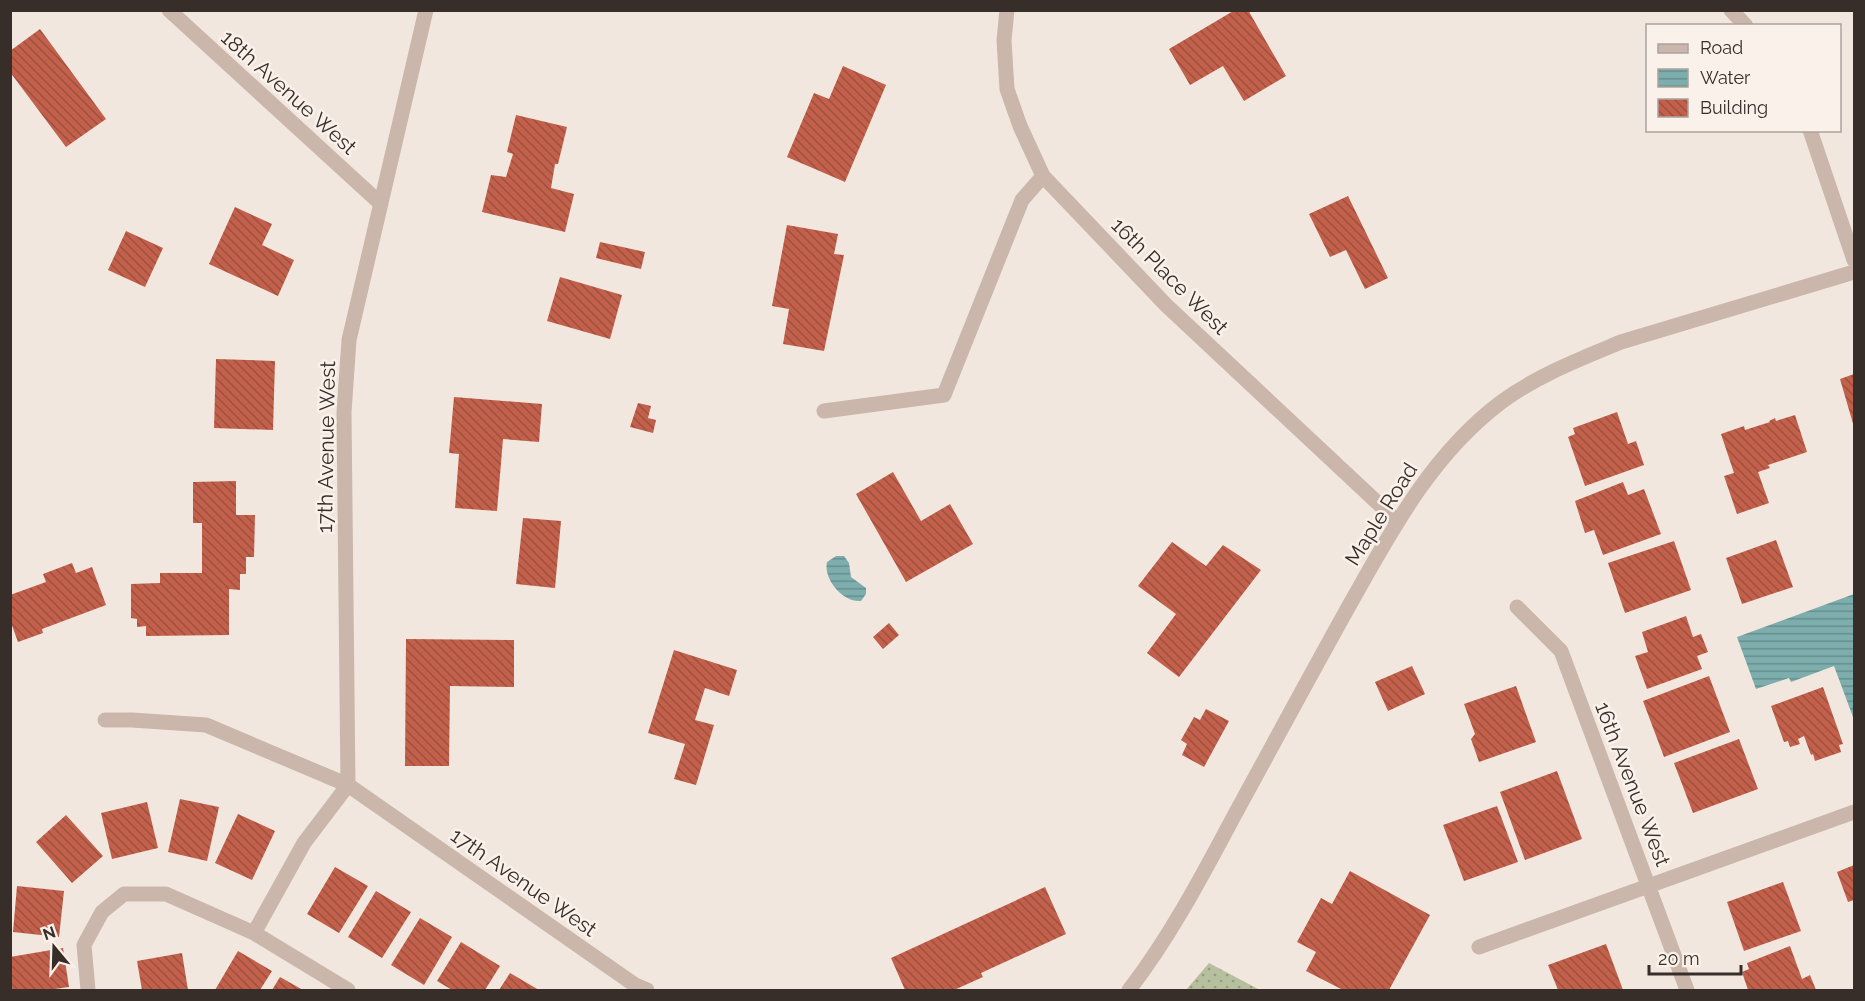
<svg xmlns="http://www.w3.org/2000/svg" width="1865" height="1001" viewBox="0 0 1865 1001" font-family="Raleway,sans-serif">
<style>
.grass{fill:url(#grass-dots)}
.water{fill:url(#water-rules)}
.building{fill:url(#building-back-hatch)}
.lines{fill:none;stroke-linecap:round;stroke-linejoin:round}
.minor{stroke:#cab6aa;stroke-width:15}
.labels{text-anchor:middle;dominant-baseline:central;stroke-width:5;stroke-linejoin:round;paint-order:stroke}
.street-label{font-size:21px;fill:#372d29;stroke:#f9f1ea}
</style>
<defs>
<pattern id="grass-dots" width="8" height="8" patternUnits="userSpaceOnUse" patternTransform="scale(1.5)"><rect width="8" height="8" fill="#b7c09e"/><path d="M2 2h.1M6 6h.1" fill="none" stroke="#969c81" stroke-width="1.8" stroke-linecap="round"/></pattern>
<pattern id="water-rules" width="6" height="5" patternUnits="userSpaceOnUse" patternTransform="scale(1.5)"><rect width="6" height="5" fill="#7daead"/><path d="M0 2.5h6" fill="none" stroke="#678e8d"/></pattern>
<pattern id="building-back-hatch" width="6" height="6" patternUnits="userSpaceOnUse" patternTransform="scale(1.5)"><rect width="6" height="6" fill="#c2604b"/><path d="M-1 5l2 2M0 0l6 6M5-1l2 2" fill="none" stroke="#9e503e"/></pattern>
</defs>
<rect width="100%" height="100%" fill="#f2e7de"/>
<path class="grass" d="M 1209,963 L 1260,990 L 1186,990 Z"/>
<path class="water" d="M 836,556 L 844,556 L 849,563 L 851,577 L 866,588 L 866,594 L 861,601 C 843,603 823,579 827,562 Z
M 1854,594 L 1854,717 L 1853,717 L 1834,666 L 1791,682 L 1789,678 L 1756,689 L 1737,637 Z"/>
<path class="building" d="M 1235,10 L 1248,10 L 1286,76 L 1244,101 L 1223,66 L 1190,85 L 1169,49 Z
M 40,29 L 106,119 L 66,147 L 10,72 L 10,51 Z
M 843,66 L 886,85 L 845,182 L 787,157 L 814,93 L 829,99 Z
M 516,115 L 567,127 L 558,164 L 555,164 L 551,188 L 574,194 L 565,232 L 482,212 L 491,175 L 506,177 L 513,154 L 507,152 Z
M 1348,196 L 1388,278 L 1365,289 L 1346,250 L 1330,257 L 1309,214 Z
M 235,207 L 272,224 L 262,245 L 294,260 L 278,296 L 209,264 Z
M 787,225 L 838,234 L 834,254 L 844,255 L 824,351 L 783,344 L 789,309 L 772,306 Z
M 126,231 L 163,248 L 145,287 L 108,270 Z
M 600,242 L 645,252 L 641,269 L 596,258 Z
M 560,277 L 622,295 L 610,339 L 547,321 Z
M 216,359 L 275,361 L 273,430 L 214,428 Z
M 1854,374 L 1854,427 L 1840,379 Z
M 454,397 L 542,404 L 539,442 L 503,439 L 497,511 L 455,508 L 459,454 L 449,453 Z
M 638,403 L 651,406 L 648,418 L 656,420 L 653,433 L 630,427 Z
M 1617,412 L 1628,444 L 1636,441 L 1644,465 L 1585,486 L 1568,437 L 1575,434 L 1573,428 Z
M 1795,415 L 1807,452 L 1768,465 L 1770,468 L 1758,472 L 1769,503 L 1737,514 L 1724,476 L 1734,473 L 1721,434 L 1744,426 L 1745,430 L 1770,422 L 1769,421 L 1775,418 L 1776,421 Z
M 893,472 L 921,521 L 950,504 L 973,544 L 906,582 L 856,494 Z
M 236,481 L 236,515 L 255,515 L 254,557 L 246,557 L 246,574 L 240,574 L 240,590 L 229,589 L 229,635 L 146,636 L 146,626 L 137,627 L 137,619 L 131,618 L 131,584 L 160,583 L 160,573 L 202,573 L 202,523 L 193,523 L 193,482 Z
M 1623,482 L 1628,495 L 1644,489 L 1661,534 L 1603,555 L 1594,530 L 1585,533 L 1575,501 Z
M 523,518 L 561,521 L 555,588 L 516,584 Z
M 1776,540 L 1793,587 L 1742,604 L 1726,558 Z
M 1674,541 L 1691,590 L 1625,613 L 1608,563 Z
M 1172,542 L 1206,566 L 1223,545 L 1261,570 L 1179,677 L 1147,653 L 1176,614 L 1138,586 Z
M 72,563 L 76,573 L 92,567 L 106,605 L 42,629 L 43,633 L 18,642 L 10,620 L 10,595 L 46,582 L 43,574 Z
M 1686,616 L 1693,637 L 1701,634 L 1708,652 L 1697,656 L 1702,669 L 1647,689 L 1635,656 L 1648,652 L 1642,632 Z
M 889,623 L 899,635 L 883,649 L 873,637 Z
M 406,639 L 514,640 L 514,687 L 450,686 L 449,766 L 405,766 Z
M 674,650 L 737,670 L 729,696 L 705,688 L 695,720 L 714,725 L 696,785 L 674,779 L 685,744 L 648,733 Z
M 1412,666 L 1425,694 L 1388,711 L 1375,682 Z
M 1709,676 L 1730,732 L 1664,757 L 1643,701 Z
M 1516,686 L 1536,742 L 1479,762 L 1471,739 L 1475,734 L 1464,704 Z
M 1823,687 L 1843,744 L 1839,745 L 1841,752 L 1815,761 L 1813,754 L 1811,755 L 1804,736 L 1798,739 L 1800,744 L 1790,747 L 1788,741 L 1784,742 L 1771,706 Z
M 1206,709 L 1229,721 L 1204,767 L 1182,755 L 1187,744 L 1181,740 L 1194,717 L 1200,720 Z
M 1739,739 L 1758,789 L 1693,813 L 1674,763 Z
M 1557,771 L 1582,839 L 1525,860 L 1500,792 Z
M 180,799 L 219,807 L 207,861 L 168,852 Z
M 147,802 L 158,848 L 112,859 L 101,813 Z
M 1497,806 L 1518,862 L 1464,881 L 1443,825 Z
M 238,814 L 275,831 L 252,880 L 215,863 Z
M 66,815 L 103,856 L 72,883 L 36,842 Z
M 1854,865 L 1854,900 L 1848,902 L 1837,872 Z
M 335,867 L 368,886 L 339,933 L 307,914 Z
M 1350,871 L 1430,915 L 1389,990 L 1343,990 L 1306,971 L 1316,952 L 1297,942 L 1321,898 L 1332,904 Z
M 1783,882 L 1801,931 L 1744,951 L 1727,902 Z
M 17,886 L 64,891 L 59,937 L 13,932 Z
M 1045,887 L 1066,934 L 981,973 L 983,977 L 954,990 L 905,990 L 891,958 Z
M 376,891 L 411,912 L 382,958 L 348,937 Z
M 420,918 L 452,937 L 424,985 L 391,965 Z
M 461,942 L 500,966 L 485,990 L 452,990 L 437,981 Z
M 1606,944 L 1623,990 L 1558,990 L 1548,965 Z
M 1790,946 L 1802,979 L 1810,975 L 1816,990 L 1748,990 L 1742,972 L 1749,969 L 1747,963 Z
M 63,948 L 69,987 L 48,990 L 12,990 L 10,957 Z
M 238,951 L 272,971 L 260,990 L 215,990 Z
M 182,953 L 188,990 L 142,990 L 137,961 Z
M 510,973 L 539,990 L 499,990 Z
M 280,977 L 303,990 L 272,990 Z"/>
<g class="lines">
<path class="minor" d="M 169,10 L 381,204
M 426,10 L 349,340 L 344,412 L 348,785 L 635,985 L 647,990
M 1007,10 L 1004,40 L 1007,89 L 1020,126 L 1043,176 L 1166,305 L 1397,521
M 1731,10 L 1746,26
M 1810,130 L 1854,260
M 824,411 L 944,395 L 1022,200 L 1043,176
M 1517,607 L 1561,651 L 1687,990
M 105,720 L 132,720 L 206,725 L 348,785 L 304,843 L 254,933
M 1479,947 L 1854,812
M 88,990 L 84,945 L 102,912 L 124,894 L 166,894 L 254,933 L 348,990
M 1129,990 C 1170,937 1202,876 1234,816 C 1274,743 1313,670 1354,597 C 1394,526 1433,454 1500,403 C 1536,376 1580,359 1621,342 L 1854,272"/>
</g>
<g class="labels">
<g class="street-label">
<text transform="translate(289 92) rotate(42)">18th Avenue West</text>
<text transform="translate(1170 276) rotate(45)">16th Place West</text>
<text transform="translate(326 447) rotate(-89)">17th Avenue West</text>
<text transform="translate(1381 514) rotate(-58)">Maple Road</text>
<text transform="translate(1633 784) rotate(69)">16th Avenue West</text>
<text transform="translate(524 882) rotate(35)">17th Avenue West</text>
</g>
</g>
<rect width="1865" height="1001" fill="none" stroke="#372d29" stroke-width="24"/>
<rect x="1646" y="24" width="195" height="108" fill="#f9f1ea" stroke="#aba39d" stroke-width="1.5"/>
<rect x="1658" y="44" width="30" height="9" fill="#cab6aa" stroke="#aba39d" stroke-width="1.5"/>
<text x="1700" y="54" font-size="18" fill="#372d29">Road</text>
<rect x="1658" y="69" width="30" height="18" fill="url(#water-rules)" stroke="#aba39d" stroke-width="1.5"/>
<text x="1700" y="84" font-size="18" fill="#372d29">Water</text>
<rect x="1658" y="99" width="30" height="18" fill="url(#building-back-hatch)" stroke="#aba39d" stroke-width="1.5"/>
<text x="1700" y="114" font-size="18" fill="#372d29">Building</text>
<g transform="translate(54 947) rotate(341)" stroke="#f9f1ea" stroke-width="4.5" paint-order="stroke">
<path d="M0-4.5L10 22L0 15L-10 22Z" fill="#372d29"/>
<text y="-9" font-size="16" font-weight="bold" text-anchor="middle" fill="#372d29">N</text>
</g>
<path d="M1649 965v9h92v-9" fill="none" stroke="#372d29" stroke-width="3"/>
<text x="1658" y="965" font-size="18" fill="#372d29" stroke="#f9f1ea" stroke-width="4.5" paint-order="stroke">20 m</text>
</svg>
